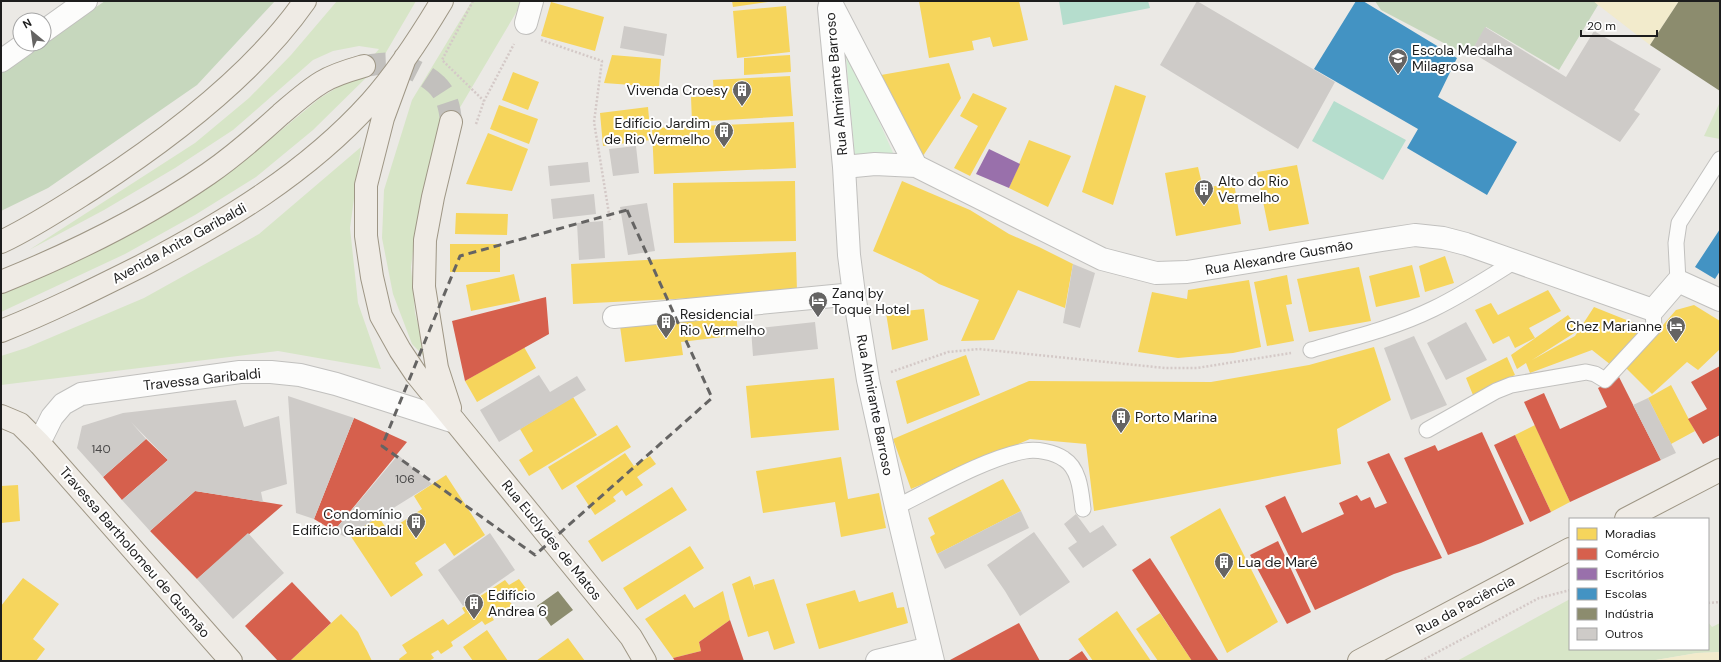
<svg xmlns="http://www.w3.org/2000/svg" width="1721" height="662" viewBox="0 0 1721 662" font-family="'DM Sans',sans-serif">
<style>
.grass{fill:#d7e5c7}
.forest{fill:#c6d7bd}
.sand{fill:#f2ebcc}
.park{fill:#d6eed6}
.pitch{fill:#b5ddcd}
.homes{fill:#f6d55c;fill-rule:evenodd}
.shops{fill:#d6604d}
.offices{fill:#9970ab}
.schools{fill:#4393c3}
.industry{fill:#8c8c6e}
.building{fill:#cecbc8}
.lines{fill:none;stroke-linecap:round;stroke-linejoin:round}
.primary-tunnel{stroke:#c2c0bd;stroke-width:22;stroke-dasharray:22 11;stroke-linecap:butt}
.service-casing{stroke:#c1c0be;stroke-width:17}
.minor-casing{stroke:#c1c0be;stroke-width:24}
.primary-casing{stroke:#9e9685;stroke-width:24}
.path{stroke:#d4c9c7;stroke-width:2.5;stroke-dasharray:2 2;stroke-linecap:butt}
.service{stroke:#fcfcfb;stroke-width:15}
.minor{stroke:#fcfcfb;stroke-width:22}
.primary{stroke:#efebe5;stroke-width:22}
.marked{fill:none;stroke:#656463;stroke-width:3;stroke-dasharray:8 5;stroke-linejoin:round}
.labels{text-anchor:middle;dominant-baseline:central;stroke-width:4;stroke-linejoin:round;paint-order:stroke}
.number-label{font-size:12px;fill:#494848}
.poi-label{font-size:14px;fill:#1d1d1d;stroke:#fff;text-anchor:start}
.street-label{font-size:14px;fill:#1d1d1d;stroke:#fff}
</style>
<rect width="100%" height="100%" fill="#ebe9e5"/>
<path class="grass" d="M 337,1 L 416,1 L 378,66 L 313,130 L 256,177 L 195,215 L 125,254 L 1,312 L 1,294 L 117,241 L 194,194 L 244,161 L 320,98 L 356,76 L 379,49 L 359,46 L 333,51 L 313,60 L 233,130 L 175,168 L 104,210 L 29,250 L 195,143 L 249,98 L 291,55 Z
M 472,1 L 523,1 L 436,148 L 416,228 L 411,267 L 415,313 L 427,359 L 412,344 L 393,294 L 382,238 L 384,190 L 412,100 Z
M 1720,102 L 1720,139 L 1704,136 Z
M 361,147 L 350,228 L 358,303 L 381,369 L 278,351 L 1,385 L 1,356 L 26,348 L 144,298 L 259,234 Z
M 1570,599 L 1570,649 L 1708,649 L 1708,622 L 1712,627 L 1720,623 L 1720,652 L 1697,653 L 1650,661 L 1457,661 Z"/>
<path class="forest" d="M 105,1 L 275,1 L 197,85 L 48,188 L 1,211 L 1,71 L 41,44 L 44,44 L 44,42 Z
M 1375,1 L 1594,1 L 1598,5 L 1559,70 L 1486,27 L 1471,52 L 1457,50 L 1381,10 Z"/>
<path class="sand" d="M 1593,1 L 1679,1 L 1650,45 Z
M 1720,652 L 1720,661 L 1650,661 L 1697,653 Z"/>
<path class="park" d="M 845,45 L 894,155 L 855,158 Z"/>
<path class="pitch" d="M 1059,1 L 1148,1 L 1150,8 L 1063,25 Z
M 1334,101 L 1406,140 L 1383,180 L 1312,141 Z"/>
<path class="homes" d="M 732,1 L 768,1 L 768,2 L 733,7 Z
M 919,1 L 1019,1 L 1028,40 L 993,47 L 990,37 L 972,41 L 974,50 L 929,58 Z
M 551,2 L 604,17 L 595,51 L 541,36 Z
M 786,6 L 790,52 L 737,58 L 733,11 Z
M 612,55 L 661,59 L 659,87 L 604,83 Z
M 790,55 L 791,72 L 744,75 L 744,58 Z
M 949,63 L 961,98 L 921,159 L 881,75 Z
M 513,72 L 539,82 L 528,110 L 502,100 Z
M 790,76 L 793,116 L 692,122 L 691,97 L 714,96 L 713,80 Z
M 1115,85 L 1146,96 L 1113,205 L 1082,192 Z
M 973,93 L 1007,108 L 970,176 L 954,168 L 978,126 L 960,116 Z
M 499,105 L 538,119 L 529,144 L 490,129 Z
M 648,107 L 651,140 L 603,146 L 600,113 Z
M 794,122 L 796,168 L 654,174 L 652,128 Z
M 488,133 L 528,149 L 512,191 L 466,184 Z
M 1029,140 L 1071,156 L 1048,207 L 1009,188 Z
M 1297,165 L 1309,224 L 1269,231 L 1257,172 Z
M 1198,167 L 1203,188 L 1234,183 L 1241,224 L 1176,236 L 1165,173 Z
M 795,181 L 796,241 L 674,243 L 673,183 Z
M 902,181 L 970,210 L 1009,234 L 1039,247 L 1073,264 L 1065,308 L 1018,290 L 994,340 L 961,341 L 979,300 L 939,284 L 921,273 L 873,251 Z
M 456,213 L 508,214 L 507,235 L 455,234 Z
M 450,244 L 500,244 L 500,272 L 450,272 Z
M 796,252 L 797,293 L 573,304 L 571,264 Z
M 1445,256 L 1454,283 L 1425,292 L 1419,266 Z
M 1412,265 L 1420,297 L 1376,307 L 1369,276 Z
M 1359,267 L 1371,321 L 1309,332 L 1297,279 Z
M 514,274 L 520,301 L 471,311 L 466,285 Z
M 1287,275 L 1292,304 L 1286,305 L 1294,341 L 1267,346 L 1254,282 Z
M 1249,280 L 1261,347 L 1233,353 L 1178,358 L 1138,352 L 1152,292 L 1187,299 L 1188,290 Z
M 1548,290 L 1561,311 L 1529,328 L 1535,338 L 1515,348 L 1509,336 L 1493,344 L 1475,310 L 1491,303 L 1498,315 Z
M 1694,305 L 1720,321 L 1720,349 L 1698,370 L 1687,362 L 1652,394 L 1626,368 L 1676,310 Z
M 1594,307 L 1644,327 L 1611,365 L 1592,350 L 1530,373 L 1526,363 L 1517,369 L 1511,355 L 1568,315 L 1579,330 ZM 1579,330 L 1575,336 L 1532,360 Z
M 924,309 L 928,340 L 892,350 L 886,313 Z
M 736,311 L 738,335 L 681,342 L 683,355 L 625,362 L 620,326 Z
M 524,347 L 536,368 L 477,402 L 465,381 Z
M 1374,347 L 1391,400 L 1337,429 L 1341,464 L 1094,511 L 1086,444 L 1030,439 L 911,489 L 893,439 L 1029,381 L 1211,382 L 1309,365 Z
M 966,355 L 980,395 L 907,424 L 896,381 Z
M 1507,357 L 1515,375 L 1473,395 L 1466,378 Z
M 834,378 L 839,430 L 751,438 L 746,386 Z
M 1671,385 L 1695,431 L 1671,444 L 1648,398 Z
M 573,397 L 597,435 L 529,476 L 519,460 L 533,451 L 520,429 Z
M 617,425 L 631,447 L 562,490 L 548,467 Z
M 1535,425 L 1570,502 L 1551,512 L 1515,435 Z
M 625,453 L 634,466 L 650,456 L 656,464 L 637,477 L 643,485 L 626,496 L 622,490 L 613,497 L 616,501 L 595,515 L 576,486 Z
M 841,457 L 848,499 L 879,493 L 886,528 L 841,537 L 835,502 L 763,513 L 756,471 Z
M 446,475 L 485,535 L 454,556 L 445,543 L 415,563 L 423,575 L 391,597 L 350,535 L 378,516 L 388,531 L 422,509 L 414,496 Z
M 1003,479 L 1021,511 L 937,554 L 930,537 L 935,534 L 928,518 Z
M 18,485 L 20,521 L 1,523 L 1,486 Z
M 672,487 L 687,510 L 602,562 L 588,541 Z
M 1220,508 L 1278,622 L 1227,653 L 1170,537 Z
M 690,546 L 704,568 L 637,610 L 623,588 Z
M 750,576 L 755,590 L 754,585 L 774,579 L 795,643 L 774,650 L 768,631 L 748,637 L 732,584 Z
M 23,578 L 59,604 L 33,639 L 45,649 L 36,661 L 1,661 L 1,606 Z
M 519,579 L 528,591 L 510,602 L 514,607 L 503,614 L 501,609 L 491,615 L 494,620 L 485,625 L 482,621 L 451,642 L 453,646 L 441,654 L 438,650 L 431,654 L 434,658 L 429,661 L 400,661 L 399,659 L 407,653 L 402,645 L 443,619 L 448,625 L 465,613 L 462,608 L 505,580 L 509,585 Z
M 855,590 L 859,602 L 893,592 L 897,608 L 904,607 L 908,623 L 819,649 L 806,604 Z
M 723,591 L 730,620 L 699,642 L 701,651 L 673,658 L 645,619 L 685,594 L 694,608 Z
M 1117,611 L 1151,661 L 1093,661 L 1078,639 Z
M 1160,613 L 1192,661 L 1158,661 L 1136,629 Z
M 341,614 L 358,632 L 372,661 L 290,661 Z
M 487,630 L 508,661 L 473,661 L 463,647 Z
M 568,638 L 585,661 L 536,661 Z"/>
<path class="shops" d="M 546,297 L 549,334 L 465,381 L 452,321 Z
M 1720,366 L 1720,435 L 1703,444 L 1688,419 L 1707,409 L 1691,382 Z
M 1619,377 L 1661,460 L 1570,502 L 1524,402 L 1544,393 L 1560,429 L 1607,407 L 1598,388 Z
M 354,418 L 407,442 L 334,531 L 314,519 Z
M 1482,432 L 1524,524 L 1481,543 L 1448,555 L 1404,458 L 1435,445 L 1438,451 Z
M 1515,435 L 1551,512 L 1530,522 L 1494,445 Z
M 146,439 L 168,460 L 122,500 L 103,477 Z
M 1389,453 L 1442,558 L 1394,574 L 1315,610 L 1265,506 L 1285,496 L 1302,533 L 1344,514 L 1339,503 L 1357,495 L 1361,501 L 1370,497 L 1375,508 L 1387,503 L 1367,462 Z
M 195,491 L 227,496 L 283,505 L 197,579 L 150,531 Z
M 1278,541 L 1311,612 L 1287,624 L 1250,555 Z
M 1150,558 L 1219,661 L 1192,661 L 1132,570 Z
M 292,582 L 331,623 L 290,661 L 278,661 L 245,626 Z
M 730,620 L 744,661 L 675,661 L 673,658 L 701,651 L 699,642 Z
M 1019,623 L 1040,661 L 951,661 L 950,660 Z
M 1082,651 L 1089,661 L 1067,661 Z"/>
<path class="offices" d="M 989,149 L 1020,164 L 1009,188 L 976,174 Z"/>
<path class="schools" d="M 1356,1 L 1363,1 L 1457,58 L 1438,97 L 1517,142 L 1487,195 L 1407,148 L 1418,129 L 1314,69 Z
M 1720,229 L 1720,271 L 1715,279 L 1695,267 Z"/>
<path class="industry" d="M 1679,1 L 1720,1 L 1720,91 L 1650,45 Z
M 558,591 L 573,610 L 551,626 L 537,606 Z"/>
<path class="building" d="M 1197,1 L 1335,82 L 1298,149 L 1160,65 Z
M 624,26 L 667,34 L 664,56 L 620,48 Z
M 1485,27 L 1566,77 L 1594,31 L 1661,69 L 1634,110 L 1640,114 L 1620,142 L 1471,52 Z
M 636,146 L 639,173 L 613,176 L 609,149 Z
M 588,162 L 590,182 L 550,186 L 548,166 Z
M 594,194 L 596,214 L 553,219 L 551,199 Z
M 647,203 L 655,251 L 628,255 L 620,207 Z
M 603,221 L 605,258 L 579,260 L 577,223 Z
M 1073,264 L 1095,273 L 1080,328 L 1063,323 Z
M 815,322 L 818,349 L 753,356 L 751,329 Z
M 1466,322 L 1487,360 L 1446,380 L 1427,343 Z
M 1414,336 L 1447,405 L 1411,420 L 1384,348 Z
M 539,375 L 550,392 L 577,376 L 586,390 L 499,442 L 480,410 Z
M 288,396 L 354,418 L 314,519 L 296,513 Z
M 1648,398 L 1676,453 L 1661,460 L 1633,405 Z
M 236,400 L 244,427 L 279,416 L 287,484 L 261,492 L 263,502 L 195,491 L 150,531 L 122,500 L 168,460 L 131,422 L 146,439 L 103,477 L 77,448 L 82,426 L 123,413 Z
M 398,455 L 432,484 L 350,535 L 345,537 L 334,531 Z
M 1021,511 L 1029,528 L 945,569 L 937,554 Z
M 1076,514 L 1090,533 L 1103,525 L 1117,545 L 1083,568 L 1068,548 L 1077,542 L 1064,524 Z
M 1034,532 L 1070,582 L 1020,616 L 1005,591 L 987,565 Z
M 248,533 L 284,573 L 233,619 L 197,579 Z
M 490,533 L 515,570 L 463,606 L 438,570 Z"/>
<g class="lines">
<path class="primary-tunnel" d="M 364,66 C 374,65 385,62 396,64 C 402,65 410,68 416,71 C 440,83 449,95 451,122"/>
<g class="service-casing">
<path id="service" d="M 1678,281 L 1676,243 L 1679,223 L 1720,159
M 1311,350 C 1352,338 1394,328 1433,309 C 1462,295 1488,278 1515,261
M 1427,430 L 1496,391 L 1511,385 L 1586,372 L 1595,374 L 1605,380 L 1654,327 L 1653,310
M 896,507 C 933,489 986,458 1025,451 C 1037,449 1054,452 1064,459 C 1080,469 1081,493 1083,509"/>
</g>
<g class="minor-casing">
<path id="minor" d="M 830,1 L 916,166 L 1102,259 L 1156,273 L 1187,272 L 1382,240 L 1415,235 L 1443,238 L 1466,244 L 1653,310 L 1678,281 L 1720,300
M 829,8 L 844,167 L 849,255 L 854,294 L 868,380 L 896,507 L 933,661
M 526,23 L 532,1
M 44,31 L 86,1
M 1,61 L 25,44
M 844,167 L 875,164 L 916,166
M 614,317 L 854,294
M 39,443 L 52,417 L 63,404 L 81,394 L 240,372 L 271,372 L 300,375 L 336,384 L 455,422
M 877,661 L 930,648"/>
</g>
<g class="primary-casing">
<path id="primary" d="M 405,58 L 383,118 L 366,185 L 366,236 L 372,277 L 381,316 L 400,350 L 416,374 L 631,637 L 645,661
M 1,242 C 33,227 63,207 93,188 C 167,140 254,74 305,1
M 1,282 C 73,253 144,218 208,174 C 234,156 258,135 281,114 C 294,103 307,91 322,82 C 335,74 350,70 364,66
M 1,331 C 49,312 95,289 141,266 C 225,222 307,173 371,102 C 398,72 421,36 442,1
M 450,408 L 437,368 L 424,287 L 425,240 L 433,197 L 451,122
M 1,416 L 20,424 L 39,443 L 231,661
M 1626,519 L 1720,470
M 1359,661 L 1570,549"/>
</g>
<path class="path" d="M 473,1 L 442,60 L 484,101
M 541,40 L 602,61 L 594,122 L 610,220
M 476,124 L 484,101 L 514,44
M 891,372 L 948,352 L 979,349 L 1165,368 L 1197,368 L 1291,353
M 1708,603 L 1720,602
M 1421,661 L 1539,598 L 1570,590"/>
<use href="#service" class="service"/>
<use href="#minor" class="minor"/>
<use href="#primary" class="primary"/>
</g>
<path class="marked" d="M 627,210 L 712,398 L 535,555 L 382,446 L 460,256 Z"/>
<defs>
<g id="school-pin" transform="scale(1)"><path d="M0 17L-7.5 6A9.5 9.5 0 1 1 7.5 6Z" fill="#656463" stroke="#fff"/><path d="M0-5L7-2L0 1L-7-2ZM-4 1L0 2.5L4 1V4Q0 6-4 4Z" fill="#fff"/></g>
<g id="building-pin" transform="scale(1)"><path d="M0 17L-7.5 6A9.5 9.5 0 1 1 7.5 6Z" fill="#656463" stroke="#fff"/><path d="M-4-6H4V6H1V3H-1V6H-4ZM-2.5-4.3h1.7v1.8h-1.7ZM.8-4.3h1.7v1.8H.8ZM-2.5-1h1.7V.8h-1.7ZM.8-1h1.7V.8H.8Z" fill="#fff"/></g>
<g id="hotel-pin" transform="scale(1)"><path d="M0 17L-7.5 6A9.5 9.5 0 1 1 7.5 6Z" fill="#656463" stroke="#fff"/><path d="M-6-4.5h1.5V1H6V5H4.5V3h-9V5H-6ZM-4 0a1.8 1.8 0 1 1 3.6 0ZM.5 0V-2.5h3Q6-2.5 6 0Z" fill="#fff"/></g>
</defs>
<g fill-rule="evenodd">
<use href="#school-pin" x="1398" y="58"/>
<use href="#building-pin" x="742" y="90"/>
<use href="#building-pin" x="724" y="131"/>
<use href="#building-pin" x="1204" y="189"/>
<use href="#hotel-pin" x="818" y="301"/>
<use href="#building-pin" x="666" y="322"/>
<use href="#hotel-pin" x="1676" y="326"/>
<use href="#building-pin" x="1121" y="417"/>
<use href="#building-pin" x="416" y="522"/>
<use href="#building-pin" x="1224" y="562"/>
<use href="#building-pin" x="474" y="603"/>
</g>
<g class="labels">
<g class="number-label">
<text x="101" y="449">140</text>
<text x="405" y="479">106</text>
</g>
<g class="poi-label">
<text x="1412" y="50">Escola Medalha<tspan x="1412" dy="16">Milagrosa</tspan></text>
<text x="728" y="90" text-anchor="end">Vivenda Croesy</text>
<text x="710" y="123" text-anchor="end">Edifício Jardim<tspan x="710" dy="16">de Rio Vermelho</tspan></text>
<text x="1218" y="181">Alto do Rio<tspan x="1218" dy="16">Vermelho</tspan></text>
<text x="832" y="293">Zanq by<tspan x="832" dy="16">Toque Hotel</tspan></text>
<text x="680" y="314">Residencial<tspan x="680" dy="16">Rio Vermelho</tspan></text>
<text x="1662" y="326" text-anchor="end">Chez Marianne</text>
<text x="1135" y="417">Porto Marina</text>
<text x="402" y="514" text-anchor="end">Condomínio<tspan x="402" dy="16">Edifício Garibaldi</tspan></text>
<text x="1238" y="562">Lua de Maré</text>
<text x="488" y="595">Edifício<tspan x="488" dy="16">Andrea 6</tspan></text>
</g>
<g class="street-label">
<text transform="translate(836 84) rotate(-95)">Rua Almirante Barroso</text>
<text transform="translate(179 243) rotate(-29)">Avenida Anita Garibaldi</text>
<text transform="translate(1279 257) rotate(-10)">Rua Alexandre Gusmão</text>
<text transform="translate(202 379) rotate(-6)">Travessa Garibaldi</text>
<text transform="translate(875 405) rotate(79)">Rua Almirante Barroso</text>
<text transform="translate(552 540) rotate(51)">Rua Euclydes de Matos</text>
<text transform="translate(135 552) rotate(49)">Travessa Bartholomeu de Gusmão</text>
<text transform="translate(1465 605) rotate(-28)">Rua da Paciência</text>
</g>
</g>
<rect width="1721" height="662" fill="none" stroke="#1d1d1d" stroke-width="4"/>
<rect x="1569" y="518" width="140" height="132" fill="#ffffff" stroke="#a5a5a5"/>
<rect x="1577" y="528" width="20" height="12" fill="#f6d55c" stroke="#a5a5a5"/>
<text x="1605" y="538" font-size="12" fill="#1d1d1d">Moradias</text>
<rect x="1577" y="548" width="20" height="12" fill="#d6604d" stroke="#a5a5a5"/>
<text x="1605" y="558" font-size="12" fill="#1d1d1d">Comércio</text>
<rect x="1577" y="568" width="20" height="12" fill="#9970ab" stroke="#a5a5a5"/>
<text x="1605" y="578" font-size="12" fill="#1d1d1d">Escritórios</text>
<rect x="1577" y="588" width="20" height="12" fill="#4393c3" stroke="#a5a5a5"/>
<text x="1605" y="598" font-size="12" fill="#1d1d1d">Escolas</text>
<rect x="1577" y="608" width="20" height="12" fill="#8c8c6e" stroke="#a5a5a5"/>
<text x="1605" y="618" font-size="12" fill="#1d1d1d">Indústria</text>
<rect x="1577" y="628" width="20" height="12" fill="#cecbc8" stroke="#a5a5a5"/>
<text x="1605" y="638" font-size="12" fill="#1d1d1d">Outros</text>
<g transform="translate(32 32) rotate(331)"><circle r="19" fill="#ffffff" stroke="#a5a5a5"/>
<path d="M0-3L7 15L0 10L-7 15Z" fill="#656463"/>
<text y="-6" font-size="11" font-weight="bold" text-anchor="middle" fill="#1d1d1d">N</text>
</g>
<path d="M1581 30v6h76v-6" fill="none" stroke="#1d1d1d" stroke-width="2"/>
<text x="1587" y="30" font-size="12" fill="#1d1d1d" stroke="#ffffff" stroke-width="3" paint-order="stroke">20 m</text>
</svg>
